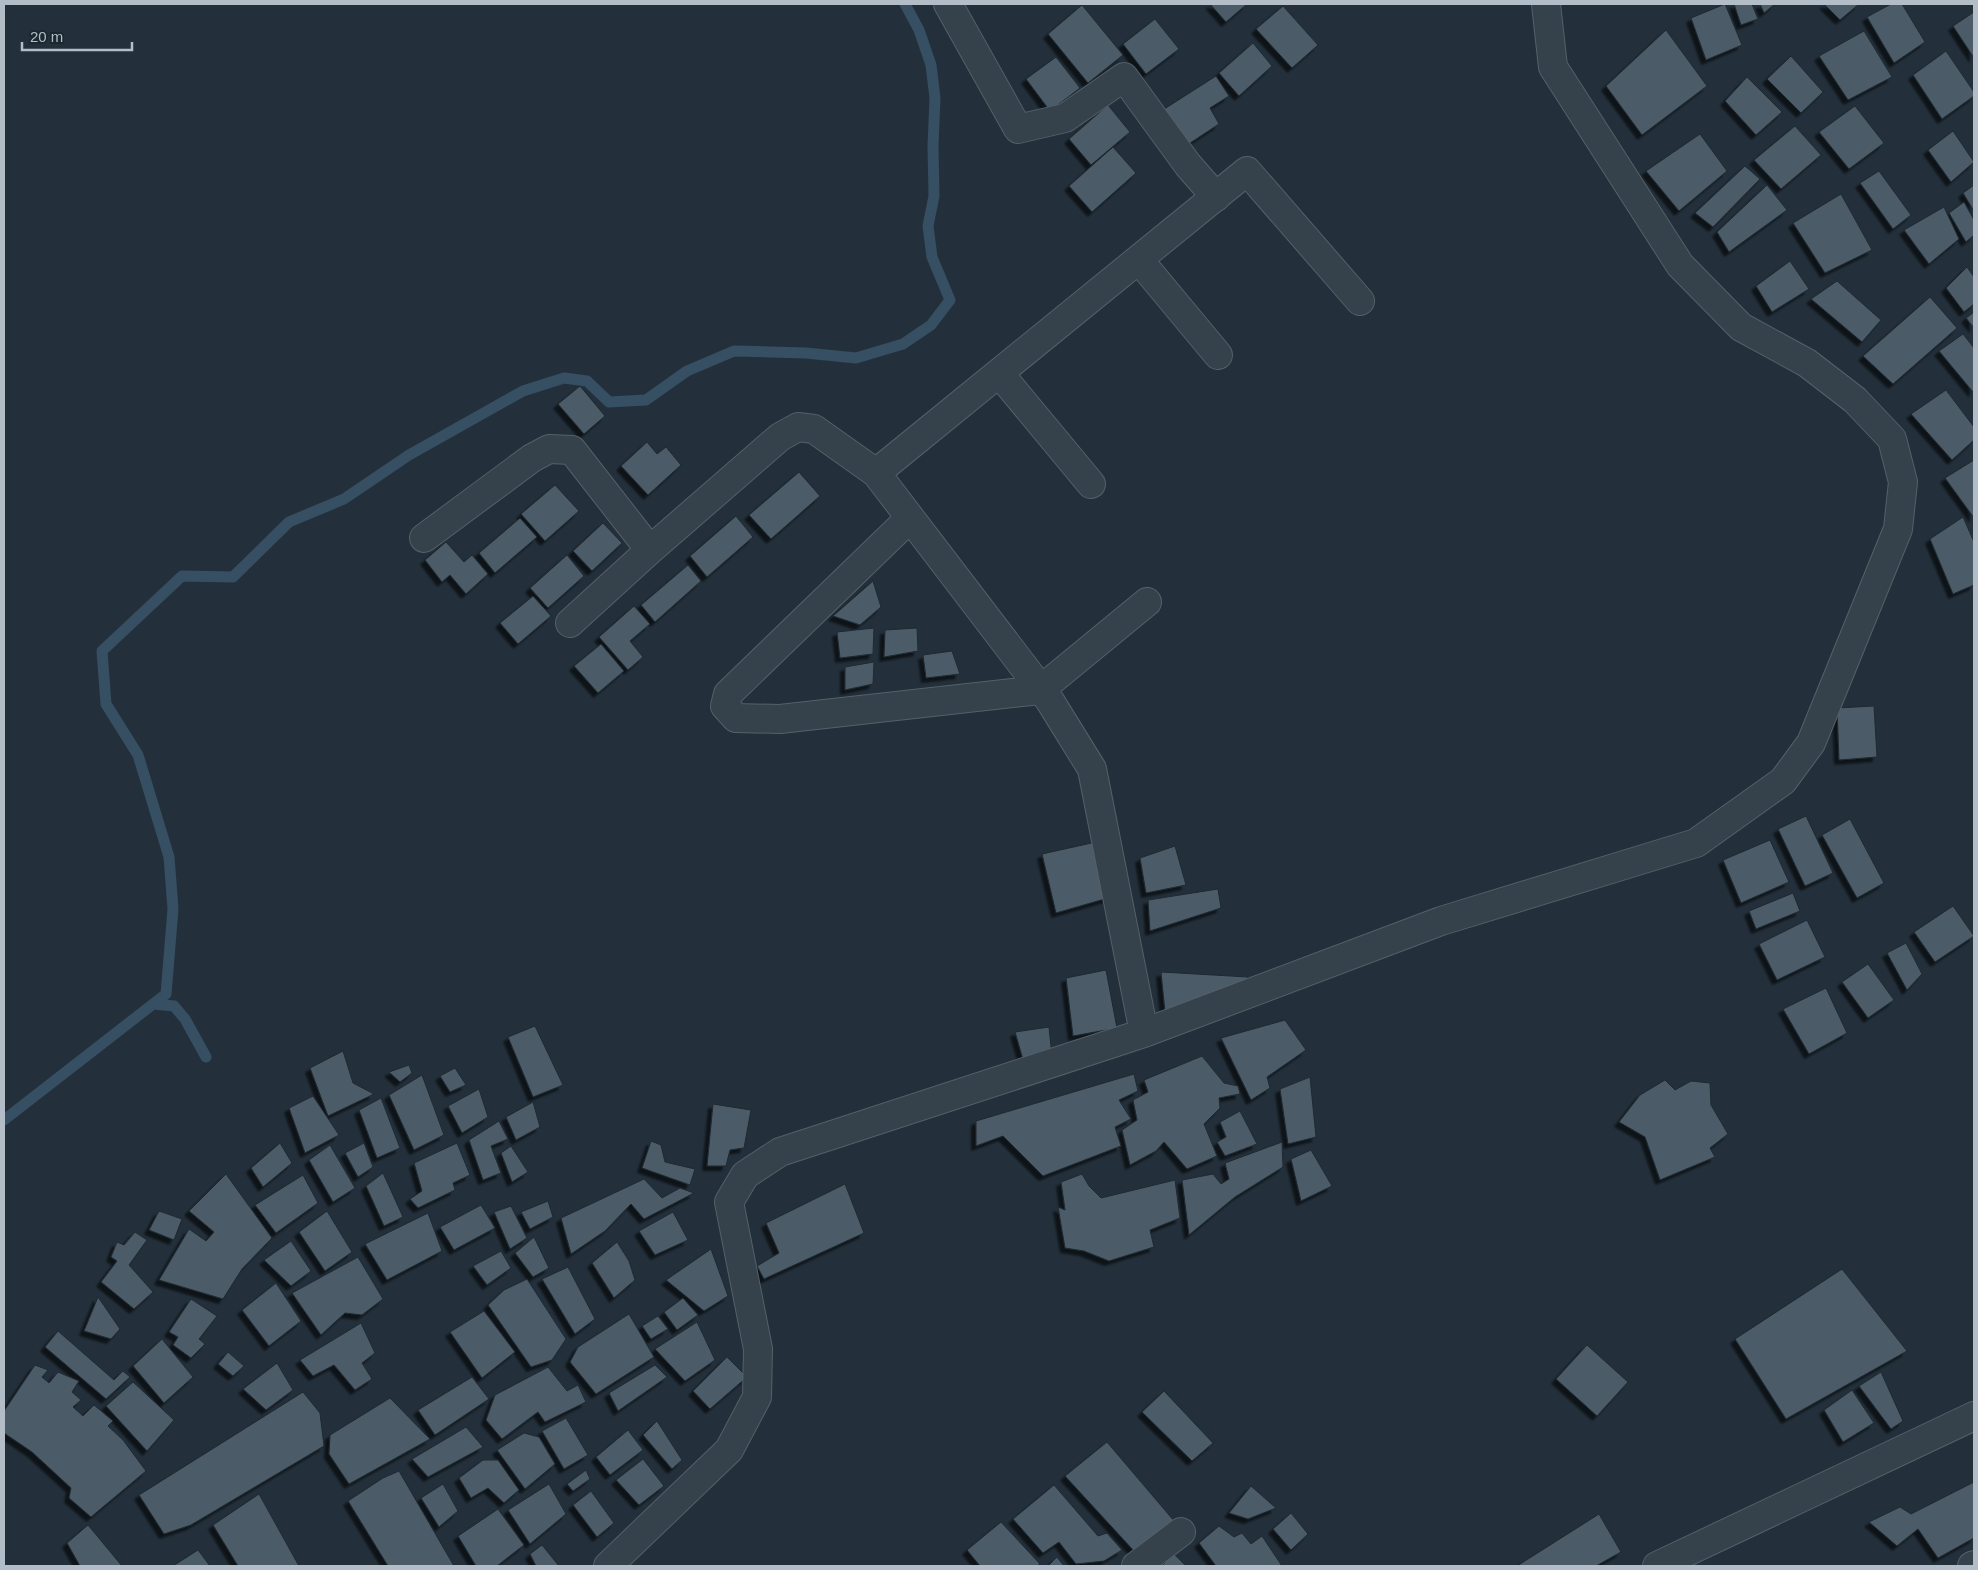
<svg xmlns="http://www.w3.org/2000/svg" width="1978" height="1570" viewBox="0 0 1978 1570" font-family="Helvetica,sans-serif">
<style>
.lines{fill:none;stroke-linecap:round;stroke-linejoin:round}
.stream{stroke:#364f62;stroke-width:11}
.building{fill:#4c5b67;stroke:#1e2932;filter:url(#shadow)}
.street-casing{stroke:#556069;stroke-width:30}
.street{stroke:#36424b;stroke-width:28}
</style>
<defs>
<filter id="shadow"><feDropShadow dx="-4.5" dy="4.5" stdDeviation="1" flood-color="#0009"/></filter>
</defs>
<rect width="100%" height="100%" fill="#23303b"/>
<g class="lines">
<path class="stream" d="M 153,1004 L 174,1006 L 185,1019 L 206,1057
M 4,1120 L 166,994 L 173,909 L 169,857 L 138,755 L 106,704 L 102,651 L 182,576 L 233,577 L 289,522 L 344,499 L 409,455 L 523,391 L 564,378 L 587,381 L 609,402 L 646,400 L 687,371 L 734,351 L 806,353 L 856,358 L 903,344 L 931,325 L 950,300 L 932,257 L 928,226 L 934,196 L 933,146 L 935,98 L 931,65 L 919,30 L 905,4"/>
</g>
<path class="building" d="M 1210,4 L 1247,4 L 1226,22 Z
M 1725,4 L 1742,45 L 1706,60 L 1691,18 Z
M 1734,4 L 1752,4 L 1758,19 L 1741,25 Z
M 1760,4 L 1775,4 L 1764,13 Z
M 1824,4 L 1859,4 L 1840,20 Z
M 1891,4 L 1902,4 L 1925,42 L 1894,63 L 1867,17 Z
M 1082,5 L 1123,55 L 1088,83 L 1048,34 Z
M 1283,6 L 1318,45 L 1292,68 L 1256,29 Z
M 1974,12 L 1974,58 L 1953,26 Z
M 1155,19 L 1179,49 L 1146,74 L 1123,44 Z
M 1666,30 L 1707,86 L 1642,135 L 1606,86 Z
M 1864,31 L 1892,77 L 1848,100 L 1819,56 Z
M 1253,43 L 1272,66 L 1239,96 L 1219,73 Z
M 1946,51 L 1974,92 L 1974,96 L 1942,119 L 1913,75 Z
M 1791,56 L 1823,92 L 1801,113 L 1767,79 Z
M 1056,57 L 1080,88 L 1050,111 L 1026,79 Z
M 1216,76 L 1229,96 L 1210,108 L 1219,124 L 1181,149 L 1158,113 Z
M 1747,77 L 1782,112 L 1756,135 L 1725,101 Z
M 1108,105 L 1130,132 L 1091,165 L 1069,139 Z
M 1855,106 L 1884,143 L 1849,169 L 1819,132 Z
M 1795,126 L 1821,155 L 1781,189 L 1754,160 Z
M 1953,131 L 1974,162 L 1951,182 L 1928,150 Z
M 1700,134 L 1727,171 L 1679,211 L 1646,171 Z
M 1113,147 L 1136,173 L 1092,212 L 1069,186 Z
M 1745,166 L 1760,179 L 1713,227 L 1695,213 Z
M 1879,171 L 1911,215 L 1893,229 L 1860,183 Z
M 1767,185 L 1787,210 L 1729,252 L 1717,232 Z
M 1974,185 L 1974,211 L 1963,193 Z
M 1841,194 L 1872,250 L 1825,273 L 1793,223 Z
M 1964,202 L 1974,220 L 1974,235 L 1966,242 L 1949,213 Z
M 1944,207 L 1959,239 L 1929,264 L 1904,230 Z
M 1790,261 L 1809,289 L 1772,312 L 1756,286 Z
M 1967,267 L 1974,277 L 1974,304 L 1964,312 L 1946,288 Z
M 1837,281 L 1881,320 L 1862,342 L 1811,299 Z
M 1930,297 L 1957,328 L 1893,384 L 1863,356 Z
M 1974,312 L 1974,328 L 1966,318 Z
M 1963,334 L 1974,348 L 1974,391 L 1973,392 L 1939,351 Z
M 580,386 L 605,416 L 584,434 L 558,404 Z
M 1946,390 L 1974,427 L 1974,440 L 1952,460 L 1911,414 Z
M 647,442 L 657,454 L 666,447 L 681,465 L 648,495 L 621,466 Z
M 1974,460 L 1974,518 L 1945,478 Z
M 799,472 L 820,496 L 771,539 L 749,515 Z
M 555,485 L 579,511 L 545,541 L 521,514 Z
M 736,516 L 753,537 L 707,577 L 690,556 Z
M 1963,517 L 1974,542 L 1974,585 L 1953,594 L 1930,539 Z
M 520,518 L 537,537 L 495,573 L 479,553 Z
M 603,523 L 622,543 L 592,571 L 573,551 Z
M 446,542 L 464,562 L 472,555 L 488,574 L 466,594 L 450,575 L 442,582 L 425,560 Z
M 567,555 L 584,576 L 548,608 L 530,588 Z
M 688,565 L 701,581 L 655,622 L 641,605 Z
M 873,581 L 881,607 L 860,625 L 833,616 Z
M 533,596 L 551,616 L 518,644 L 500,623 Z
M 634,606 L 650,624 L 630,641 L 643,657 L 628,670 L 599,637 Z
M 874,628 L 873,654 L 840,658 L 837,632 Z
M 917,628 L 918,651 L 884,657 L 885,630 Z
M 601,644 L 624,671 L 598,693 L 574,666 Z
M 952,651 L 960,674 L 926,678 L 923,655 Z
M 874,662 L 873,684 L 845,690 L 845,667 Z
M 1874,706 L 1877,757 L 1839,760 L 1837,708 Z
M 1806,816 L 1833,873 L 1805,886 L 1778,829 Z
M 1850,819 L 1884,883 L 1857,898 L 1822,835 Z
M 1770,840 L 1789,882 L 1741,903 L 1723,860 Z
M 1096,842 L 1108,898 L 1056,913 L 1042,854 Z
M 1175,846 L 1186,885 L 1146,893 L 1140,858 Z
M 1218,889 L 1221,908 L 1150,931 L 1148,900 Z
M 1793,893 L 1800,911 L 1756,929 L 1749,911 Z
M 1953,906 L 1974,936 L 1935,962 L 1914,932 Z
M 1807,920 L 1825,957 L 1777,980 L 1759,944 Z
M 1906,943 L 1922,974 L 1907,990 L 1887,953 Z
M 1868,964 L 1894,1000 L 1868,1018 L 1842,982 Z
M 1106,970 L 1117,1028 L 1073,1036 L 1066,978 Z
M 1161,972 L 1248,977 L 1246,985 L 1165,1012 Z
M 1826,988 L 1847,1033 L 1809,1054 L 1783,1009 Z
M 1285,1020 L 1306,1050 L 1267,1077 L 1270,1088 L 1251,1100 L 1221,1038 Z
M 535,1026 L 563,1085 L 533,1097 L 508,1037 Z
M 1049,1027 L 1052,1056 L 1024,1063 L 1015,1032 Z
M 343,1051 L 353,1083 L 374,1094 L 328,1116 L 310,1068 Z
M 1202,1056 L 1224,1083 L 1238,1086 L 1240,1094 L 1219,1098 L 1220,1108 L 1204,1124 L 1217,1156 L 1187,1169 L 1164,1142 L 1156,1151 L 1130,1165 L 1122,1130 L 1137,1120 L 1133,1100 L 1148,1092 L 1144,1080 Z
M 409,1065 L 412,1073 L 400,1082 L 389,1072 Z
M 455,1068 L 466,1085 L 450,1092 L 440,1076 Z
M 1134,1074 L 1138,1091 L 1119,1100 L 1131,1119 L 1115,1127 L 1121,1146 L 1043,1176 L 1003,1136 L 976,1146 L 976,1121 Z
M 422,1075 L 444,1135 L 414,1150 L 389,1095 Z
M 1310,1077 L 1316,1137 L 1288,1144 L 1280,1089 Z
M 1665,1080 L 1675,1090 L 1691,1081 L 1710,1083 L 1711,1105 L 1728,1134 L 1710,1148 L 1715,1157 L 1660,1180 L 1645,1137 L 1619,1122 L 1640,1095 Z
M 479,1089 L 488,1117 L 462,1133 L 448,1106 Z
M 313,1096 L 339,1135 L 305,1153 L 289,1108 Z
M 381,1098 L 400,1148 L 377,1158 L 359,1110 Z
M 533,1102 L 540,1127 L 516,1140 L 506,1117 Z
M 713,1104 L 751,1110 L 744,1148 L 730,1150 L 726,1166 L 707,1166 Z
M 1240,1111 L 1257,1144 L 1225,1156 L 1217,1142 L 1226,1137 L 1220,1122 Z
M 499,1121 L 508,1139 L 491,1146 L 501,1173 L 483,1180 L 469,1140 Z
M 651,1141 L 661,1145 L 665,1162 L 695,1169 L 690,1185 L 642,1168 Z
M 1282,1142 L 1283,1167 L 1235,1197 L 1189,1235 L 1182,1180 L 1213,1174 L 1221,1184 L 1229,1179 L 1225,1163 Z
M 280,1143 L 292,1163 L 263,1187 L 251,1168 Z
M 364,1143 L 373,1167 L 358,1177 L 345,1153 Z
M 457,1143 L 470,1175 L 453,1183 L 455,1190 L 418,1208 L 410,1199 L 422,1191 L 414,1163 Z
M 330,1145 L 355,1188 L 333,1202 L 309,1160 Z
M 511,1146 L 528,1172 L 512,1182 L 501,1153 Z
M 1311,1150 L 1332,1186 L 1301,1201 L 1291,1159 Z
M 383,1173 L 403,1217 L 384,1226 L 366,1186 Z
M 226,1174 L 272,1238 L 242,1269 L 223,1299 L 159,1280 L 189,1229 L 206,1241 L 214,1232 L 189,1211 Z
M 1082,1174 L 1089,1186 L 1101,1198 L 1175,1180 L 1180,1218 L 1150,1230 L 1154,1247 L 1109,1261 L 1084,1251 L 1065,1248 L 1058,1207 L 1065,1210 L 1061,1182 Z
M 303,1175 L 318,1203 L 276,1233 L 255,1205 Z
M 644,1179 L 662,1198 L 680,1188 L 694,1193 L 644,1219 L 631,1204 L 605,1231 L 571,1254 L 561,1218 Z
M 845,1184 L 864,1233 L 764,1279 L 757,1266 L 779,1253 L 766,1223 Z
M 548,1201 L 553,1217 L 530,1229 L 521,1212 Z
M 481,1205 L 495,1228 L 454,1250 L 440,1227 Z
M 511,1206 L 527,1238 L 510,1249 L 494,1212 Z
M 159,1211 L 182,1219 L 174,1240 L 149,1230 Z
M 327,1211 L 352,1252 L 325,1271 L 299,1232 Z
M 673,1212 L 688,1240 L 655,1255 L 639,1231 Z
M 428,1213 L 442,1251 L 387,1280 L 365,1244 Z
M 135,1232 L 147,1240 L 129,1265 L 153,1292 L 134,1309 L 101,1282 L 117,1261 L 111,1257 L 117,1242 L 124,1245 Z
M 534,1237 L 549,1268 L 533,1277 L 515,1253 Z
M 291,1241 L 311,1271 L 291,1286 L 264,1260 Z
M 617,1242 L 629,1261 L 635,1280 L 614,1298 L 592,1263 Z
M 711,1249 L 728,1296 L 704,1311 L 666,1280 Z
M 501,1251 L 511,1268 L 487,1285 L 473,1266 Z
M 358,1257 L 383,1299 L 362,1315 L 345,1313 L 321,1335 L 292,1293 Z
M 568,1267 L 595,1319 L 575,1334 L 542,1279 Z
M 1842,1269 L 1907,1351 L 1786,1419 L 1735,1339 Z
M 527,1279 L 566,1339 L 552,1360 L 531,1367 L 488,1305 L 504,1290 Z
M 276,1283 L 301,1321 L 269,1346 L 242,1310 Z
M 98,1297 L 120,1329 L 111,1339 L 84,1331 Z
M 683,1298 L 698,1315 L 677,1330 L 664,1312 Z
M 191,1299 L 217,1316 L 199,1339 L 205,1344 L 191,1358 L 173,1345 L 178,1337 L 169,1332 Z
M 484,1311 L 515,1352 L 482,1378 L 450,1332 Z
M 629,1314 L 654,1357 L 596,1394 L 570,1362 L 578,1347 Z
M 658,1316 L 668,1329 L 651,1339 L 642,1326 Z
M 697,1322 L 715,1360 L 685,1381 L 655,1349 Z
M 361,1323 L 375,1353 L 362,1363 L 372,1379 L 355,1390 L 334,1365 L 313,1376 L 300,1360 Z
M 58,1331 L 114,1380 L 123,1371 L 130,1377 L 106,1399 L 45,1347 Z
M 162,1339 L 193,1377 L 164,1403 L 133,1366 Z
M 1587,1345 L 1628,1382 L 1597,1416 L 1556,1379 Z
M 228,1352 L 244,1366 L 233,1376 L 218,1364 Z
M 727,1357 L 747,1377 L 710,1409 L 693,1391 Z
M 277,1363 L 293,1390 L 266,1410 L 243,1389 Z
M 35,1365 L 48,1370 L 42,1377 L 49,1383 L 58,1372 L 79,1381 L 72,1392 L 81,1400 L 73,1407 L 83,1416 L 94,1405 L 113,1421 L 108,1426 L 123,1440 L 146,1471 L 91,1517 L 69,1498 L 71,1488 L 32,1452 L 4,1433 L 4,1411 Z
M 655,1365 L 667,1377 L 618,1411 L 609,1393 Z
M 548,1367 L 567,1391 L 578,1385 L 586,1402 L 545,1422 L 538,1412 L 502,1439 L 486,1420 L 495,1395 Z
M 1881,1372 L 1903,1421 L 1891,1429 L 1859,1386 Z
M 472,1377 L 489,1399 L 435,1435 L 418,1410 Z
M 133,1382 L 174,1420 L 147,1451 L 106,1406 Z
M 1852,1390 L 1874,1423 L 1843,1442 L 1824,1410 Z
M 1164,1391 L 1213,1443 L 1192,1461 L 1142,1412 Z
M 303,1392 L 320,1413 L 324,1446 L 191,1525 L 164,1534 L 139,1495 Z
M 390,1398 L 430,1439 L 349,1484 L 329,1454 L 330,1435 Z
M 566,1418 L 588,1455 L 564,1469 L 542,1431 Z
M 657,1421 L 682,1460 L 672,1469 L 643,1435 Z
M 466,1427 L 483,1447 L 428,1477 L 412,1459 Z
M 628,1430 L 643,1450 L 610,1475 L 596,1457 Z
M 524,1433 L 539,1437 L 555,1464 L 525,1489 L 497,1450 Z
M 1107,1442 L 1175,1522 L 1134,1551 L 1065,1476 Z
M 643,1459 L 664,1486 L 639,1505 L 616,1480 Z
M 483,1460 L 498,1460 L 519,1490 L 504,1503 L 488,1488 L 471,1498 L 459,1478 Z
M 586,1470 L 590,1479 L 573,1491 L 567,1484 Z
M 399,1471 L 454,1566 L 388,1566 L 348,1501 L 383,1478 Z
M 1974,1482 L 1974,1538 L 1938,1558 L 1918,1529 L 1897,1546 L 1869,1522 L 1900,1507 L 1911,1514 Z
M 443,1484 L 458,1511 L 439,1527 L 421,1498 Z
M 549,1484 L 566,1514 L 530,1544 L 508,1510 Z
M 1054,1485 L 1098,1536 L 1107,1533 L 1122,1550 L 1104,1561 L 1076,1564 L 1059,1542 L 1043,1553 L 1013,1519 Z
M 1251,1486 L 1276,1508 L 1248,1519 L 1229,1513 Z
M 591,1491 L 614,1523 L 597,1537 L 573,1505 Z
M 259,1494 L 299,1566 L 238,1566 L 213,1525 Z
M 498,1509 L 524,1545 L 497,1566 L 476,1566 L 458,1536 Z
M 1291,1513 L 1308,1534 L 1291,1550 L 1273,1529 Z
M 1599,1514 L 1621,1552 L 1596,1566 L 1517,1566 Z
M 1001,1522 L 1040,1564 L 1037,1566 L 980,1566 L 967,1550 Z
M 88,1525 L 122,1566 L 80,1566 L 67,1543 Z
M 1219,1526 L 1234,1537 L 1242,1533 L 1251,1544 L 1262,1536 L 1282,1566 L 1216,1566 L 1199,1543 Z
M 542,1545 L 559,1566 L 536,1566 L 530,1554 Z
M 198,1550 L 210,1566 L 173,1566 Z
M 1173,1553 L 1186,1566 L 1162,1566 Z
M 1057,1557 L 1064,1566 L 1048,1566 Z"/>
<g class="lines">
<g class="street-casing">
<path id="street" d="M 948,4 L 1018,129 L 1065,118 L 1124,77 L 1188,165 L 1216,197
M 1139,260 L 1218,355
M 999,373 L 1091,484
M 876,473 L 1247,171 L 1360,301
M 910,518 L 728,694 L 725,706 L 736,718 L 780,719 L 1040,690 L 1147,602
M 424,538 L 532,458 L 549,449 L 572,450 L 650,550
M 570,623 L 650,550 L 780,437 L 798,427 L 814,429 L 876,473 L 1050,701 L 1092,769 L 1144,1033
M 608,1566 L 729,1450 L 757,1397 L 758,1349 L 729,1202 L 745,1175 L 780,1152 L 1144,1033 L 1441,921 L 1696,843 L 1783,781 L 1811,743 L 1898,529 L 1903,482 L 1892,439 L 1855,400 L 1807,363 L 1741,327 L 1680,265 L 1553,67 L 1546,4
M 1136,1566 L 1181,1532
M 1657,1566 L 1974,1416
M 1972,1566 L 1974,1565"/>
</g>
<use href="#street" class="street"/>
</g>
<rect width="1978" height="1570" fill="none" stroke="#b2bdc7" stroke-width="10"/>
<path d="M22 42v8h110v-8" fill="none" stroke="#b2bdc7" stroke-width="2.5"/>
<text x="30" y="42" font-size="15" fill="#b2bdc7" stroke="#1c2730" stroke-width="4" paint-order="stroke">20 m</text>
</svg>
